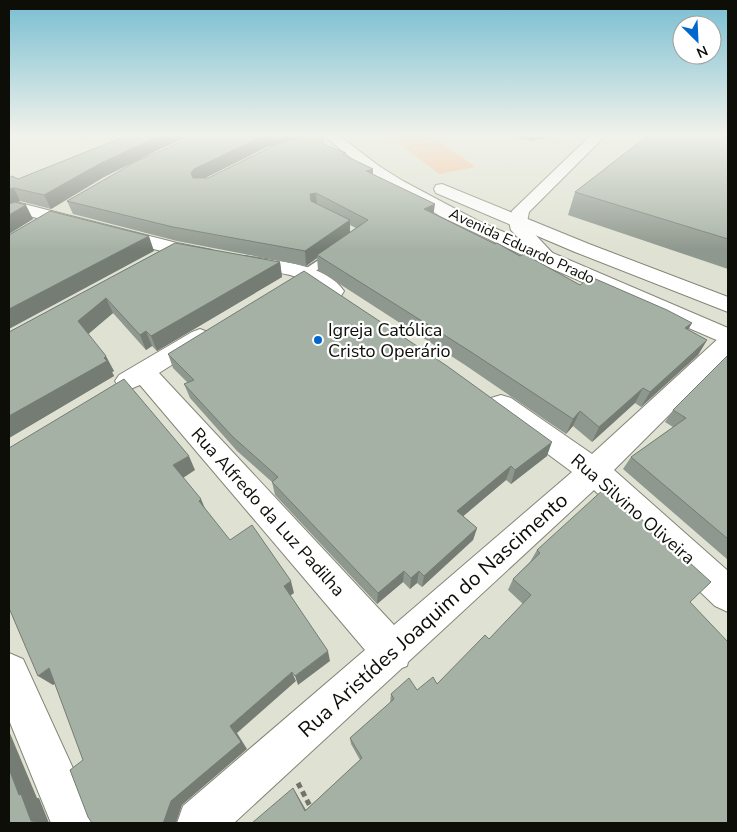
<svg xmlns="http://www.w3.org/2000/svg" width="737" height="832" viewBox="0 0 737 832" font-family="'Nunito Sans',sans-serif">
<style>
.green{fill:#fabe92}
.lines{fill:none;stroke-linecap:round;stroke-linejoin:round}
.service-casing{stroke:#838577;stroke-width:3}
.minor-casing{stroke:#838577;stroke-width:2}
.tertiary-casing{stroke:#838577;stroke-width:2}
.primary-casing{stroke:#838577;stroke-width:2}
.path{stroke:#727469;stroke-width:5;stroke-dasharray:5.5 4;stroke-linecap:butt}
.service{fill:#fff;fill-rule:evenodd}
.minor{fill:#fff;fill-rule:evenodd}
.tertiary{fill:#fff;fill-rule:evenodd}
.primary{fill:#fff;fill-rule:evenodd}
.wall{fill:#8f988e;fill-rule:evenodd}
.shaded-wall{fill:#747c74}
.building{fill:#a6b1a5;stroke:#747c74}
.poi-dot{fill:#0266cf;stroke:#fff;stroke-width:2}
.labels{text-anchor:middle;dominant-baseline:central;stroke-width:4.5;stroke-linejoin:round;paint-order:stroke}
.far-street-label{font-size:15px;fill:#0e0e09;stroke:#fff}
.poi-label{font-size:18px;fill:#0e0e09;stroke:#fff;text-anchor:start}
.street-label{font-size:18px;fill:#0e0e09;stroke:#fff}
.near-street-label{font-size:21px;fill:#0e0e09;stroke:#fff}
</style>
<rect width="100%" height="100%" fill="#dfe2d2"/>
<path class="green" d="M 385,134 L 431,134 L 437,139 L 400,145 Z
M 437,140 L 476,167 L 439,174 L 403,146 Z"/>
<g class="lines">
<g class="service-casing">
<path id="service" d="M 334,250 L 338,251 L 339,253 L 338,255 L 310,275 L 302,275 L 300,273 L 302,271 Z"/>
</g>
<g class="minor-casing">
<path id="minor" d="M 20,203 L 177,243 L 212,250 L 215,254 L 212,258 L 205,260 L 176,255 L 22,214 L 9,218 L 9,207 Z
M 245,256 C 275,261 325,263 344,291 L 341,296 C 322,300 315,284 299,278 C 283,271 256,271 238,266 L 235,262 L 238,258 Z
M 200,329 L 208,332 L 212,337 L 208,342 L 159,373 L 394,625 L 572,472 L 491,412 L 488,405 L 491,398 L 501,395 L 511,398 L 592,454 L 720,337 L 728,334 L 728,356 L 614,470 L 728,571 L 728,612 L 715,606 L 594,490 L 408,662 L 407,666 L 402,668 L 234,823 L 177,823 L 183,806 L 365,650 L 140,385 L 128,390 L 119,387 L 115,381 L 119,375 L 192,332 Z
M 9,653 L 23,659 L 98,823 L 51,823 L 9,720 Z"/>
</g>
<g class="tertiary-casing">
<path id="tertiary" d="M 592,134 L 607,134 L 529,212 L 527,222 L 529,228 L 559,260 L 556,264 L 549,266 L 542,264 L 511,230 L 509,222 L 512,211 Z"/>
</g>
<g class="primary-casing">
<path id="primary" d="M 322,134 L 337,134 L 379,166 L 403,181 L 478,221 L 728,328 L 728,345 L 541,264 L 440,216 L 368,172 Z
M 442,184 L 589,244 L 728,297 L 728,312 L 575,252 L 436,193 L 434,189 L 436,185 Z"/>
</g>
<path class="path" d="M 298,783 L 311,808"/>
<use href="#service" class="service"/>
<use href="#minor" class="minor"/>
<use href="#tertiary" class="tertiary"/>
<use href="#primary" class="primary"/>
</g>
<path class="wall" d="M 131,134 L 195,134 L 160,149 L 104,177 L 51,209 L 20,201 L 17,203 L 33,219 L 9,234 L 9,178 L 18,179 Z
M 306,134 L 306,137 L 373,169 L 373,174 L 434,214 L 580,285 L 692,323 L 688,330 L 707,340 L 698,355 L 641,407 L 635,403 L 592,442 L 573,426 L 566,434 L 465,365 L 318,270 L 317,258 L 306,266 L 177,241 L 73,214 L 67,201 ZM 276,145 L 208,178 L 205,178 L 267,147 ZM 350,225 L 356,228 L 350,232 Z
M 500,134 L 567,134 L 531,141 Z
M 728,134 L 728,269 L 568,215 L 575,192 Z
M 175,243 L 280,262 L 282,277 L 157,351 L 152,346 L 146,350 L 113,313 L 88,334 L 114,371 L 112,372 L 114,376 L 9,438 L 9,332 Z
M 168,354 L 547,456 L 511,484 L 506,480 L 463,516 L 477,528 L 473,540 L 422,587 L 417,583 L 410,589 L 403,582 L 377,604 L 275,495 L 272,482 L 237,451 L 190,398 L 184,384 L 188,383 L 173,368 Z
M 728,355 L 728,560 L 623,469 L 631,457 L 673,427 L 665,422 L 673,410 Z
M 537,550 L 690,602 L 728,823 L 252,823 L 296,793 L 306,810 L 360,760 L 351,744 L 350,738 L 390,703 L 391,694 L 417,690 L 437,684 L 489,639 L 523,604 L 508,590 L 513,579 L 530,562 Z"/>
<path class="shaded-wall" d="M 80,134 L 107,134 L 82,137 Z
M 163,134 L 195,134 L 160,149 L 104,177 L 51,209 L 44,195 L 99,164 Z
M 270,134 L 306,134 L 306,137 L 267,147 L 197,182 L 194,186 L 191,173 L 194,169 L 265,135 Z
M 539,134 L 567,134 L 531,141 L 533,135 Z
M 373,169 L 373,182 L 366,171 Z
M 14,188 L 20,201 L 9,205 L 9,189 Z
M 316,193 L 317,206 L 311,208 L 310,194 Z
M 435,204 L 433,217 L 424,209 Z
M 26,205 L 33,219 L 9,234 L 9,215 Z
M 350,220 L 350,234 L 317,255 L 317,258 L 306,266 L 305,251 Z
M 149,236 L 154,251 L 9,329 L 9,309 Z
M 280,262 L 282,277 L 157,351 L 151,336 Z
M 106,298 L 113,313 L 86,336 L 78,321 Z
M 692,323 L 683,338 L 685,328 Z
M 146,331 L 152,346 L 146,350 L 140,335 Z
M 707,340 L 698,355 L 641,407 L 650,392 Z
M 106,356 L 114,371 L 112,372 L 114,376 L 9,438 L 9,416 Z
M 643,388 L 635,403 L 592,442 L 599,427 Z
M 580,411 L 573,426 L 566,434 L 573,419 Z
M 552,442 L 547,456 L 511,484 L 515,470 Z
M 189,456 L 195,470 L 180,480 L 173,465 Z
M 511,466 L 506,480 L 454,524 L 457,511 Z
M 201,499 L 207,513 L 199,501 Z
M 477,528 L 473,540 L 422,587 L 424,576 Z
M 404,571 L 403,582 L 377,604 L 378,593 Z
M 419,571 L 417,583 L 410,589 L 411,578 Z
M 291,581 L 294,593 L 287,598 L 284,586 Z
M 328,651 L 330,661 L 298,685 L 295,676 Z
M 49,668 L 64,678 L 53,685 L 38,676 Z
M 292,672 L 296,681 L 237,733 L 247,749 L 182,805 L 176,823 L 162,823 L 171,801 L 230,726 Z
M 9,731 L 37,798 L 39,798 L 49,823 L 40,823 L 31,821 L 19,795 L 9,769 Z
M 293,788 L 296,793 L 308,814 L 305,811 Z"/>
<path class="building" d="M 131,134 L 163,134 L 99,164 L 44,195 L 14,188 L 9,189 L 9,178 L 12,176 L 18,179 Z
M 199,134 L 270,134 L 265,135 L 194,169 L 191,173 L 193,178 L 208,178 L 277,144 L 316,134 L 323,134 L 323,144 L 346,153 L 342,154 L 373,169 L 366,171 L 435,204 L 424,209 L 495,244 L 497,243 L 520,256 L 524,254 L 580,285 L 591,277 L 667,310 L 692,323 L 685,328 L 707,340 L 650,392 L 643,388 L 599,427 L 580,411 L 573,419 L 468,350 L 317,255 L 368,220 L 316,193 L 310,194 L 311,201 L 350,220 L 305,251 L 173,227 L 67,201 L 137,161 Z
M 527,134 L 539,134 L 533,135 Z
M 650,134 L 728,134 L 728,239 L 575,192 Z
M 15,202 L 26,205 L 9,215 L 9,204 Z
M 50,211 L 149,236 L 9,309 L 9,235 Z
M 175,243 L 280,262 L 151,336 L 146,331 L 140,335 L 106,298 L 78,321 L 106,356 L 104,358 L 107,361 L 9,416 L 9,332 Z
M 304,271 L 447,366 L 552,442 L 515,470 L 511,466 L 457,511 L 477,528 L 424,576 L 419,571 L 411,578 L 404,571 L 378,593 L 272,482 L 278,477 L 233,437 L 184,384 L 194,380 L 168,354 Z
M 728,355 L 728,539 L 631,457 L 686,418 L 673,410 Z
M 124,379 L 189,456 L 173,465 L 201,499 L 199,501 L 230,540 L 252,525 L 291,581 L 284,586 L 328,651 L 295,676 L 292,672 L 230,726 L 241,742 L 171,801 L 164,821 L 162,823 L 92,823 L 88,817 L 70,770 L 83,760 L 49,668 L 38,676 L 9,608 L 9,448 Z
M 606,487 L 711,582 L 690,602 L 728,642 L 728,823 L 252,823 L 293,788 L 305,811 L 362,758 L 350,738 L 394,699 L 391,694 L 409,678 L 417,690 L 433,677 L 437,684 L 485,635 L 489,639 L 531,595 L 513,579 L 540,553 L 537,550 Z
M 9,769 L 19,795 L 21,794 L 31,821 L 39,822 L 40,823 L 9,823 Z"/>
<linearGradient id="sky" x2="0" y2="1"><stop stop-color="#78bed2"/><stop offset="0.54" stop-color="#f1f2eb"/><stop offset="1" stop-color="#f1f2eb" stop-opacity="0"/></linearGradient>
<rect width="737" height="250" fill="url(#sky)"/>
<circle class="poi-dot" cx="318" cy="340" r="5"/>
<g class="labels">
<g class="far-street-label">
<text transform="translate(522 246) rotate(25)">Avenida Eduardo Prado</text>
</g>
<g class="poi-label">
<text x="328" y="330">Igreja Católica<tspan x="328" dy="21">Cristo Operário</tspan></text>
</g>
<g class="street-label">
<text transform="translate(633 509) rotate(41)">Rua Silvino Oliveira</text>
<text transform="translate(268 512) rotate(48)">Rua Alfredo da Luz Padilha</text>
</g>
<g class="near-street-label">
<text transform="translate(433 615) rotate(-42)">Rua Aristídes Joaquim do Nascimento</text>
</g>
</g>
<rect width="737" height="832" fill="none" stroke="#0e0e09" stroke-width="20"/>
<g transform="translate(697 40) rotate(156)"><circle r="24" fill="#ffffff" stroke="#9f9f9d"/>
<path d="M0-4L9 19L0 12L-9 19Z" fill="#0266cf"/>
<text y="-8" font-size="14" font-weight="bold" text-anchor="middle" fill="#0e0e09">N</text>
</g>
</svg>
